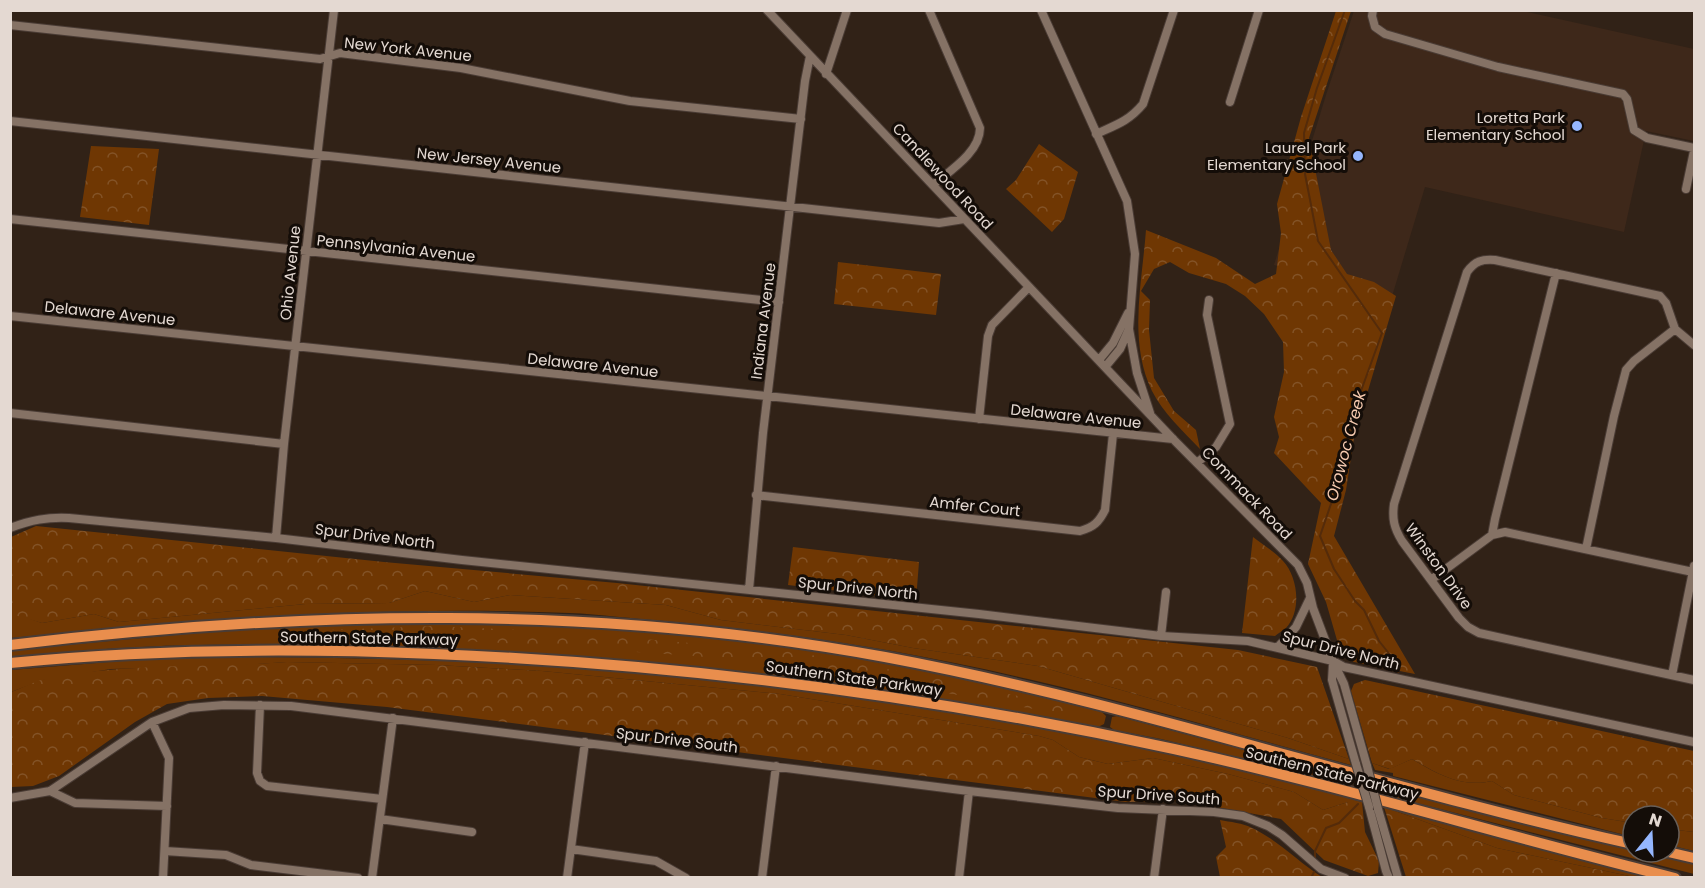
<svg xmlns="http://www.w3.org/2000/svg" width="1705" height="888" viewBox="0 0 1705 888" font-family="Poppins,sans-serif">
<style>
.built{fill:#3e281a}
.green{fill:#6f3703}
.forest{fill:url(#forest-crowns)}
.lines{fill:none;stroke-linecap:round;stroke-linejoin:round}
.stream{stroke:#542b0a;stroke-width:2}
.minor-casing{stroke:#4a3c35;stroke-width:10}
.highway-casing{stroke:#4a3c35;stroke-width:14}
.minor{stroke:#857265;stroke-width:8}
.highway{stroke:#e98e4d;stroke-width:10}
.minor-bridge-casing{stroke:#4a3c35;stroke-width:10;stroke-linecap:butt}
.minor-bridge{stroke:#857265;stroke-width:8}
.poi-dot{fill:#95b6fd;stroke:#140d08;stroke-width:2}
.labels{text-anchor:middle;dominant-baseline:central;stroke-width:6;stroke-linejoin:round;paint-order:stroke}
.street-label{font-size:15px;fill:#e4d9d2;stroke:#140d08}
.poi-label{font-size:15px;fill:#e4d9d2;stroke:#140d08;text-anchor:end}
.water-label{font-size:16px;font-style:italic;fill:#f6caaf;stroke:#140d08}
</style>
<defs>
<pattern id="forest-crowns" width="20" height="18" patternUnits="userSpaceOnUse" patternTransform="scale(1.5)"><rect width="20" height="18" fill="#6f3703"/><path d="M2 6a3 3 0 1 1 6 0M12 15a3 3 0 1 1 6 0" fill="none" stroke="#835327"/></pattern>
</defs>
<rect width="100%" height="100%" fill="#312217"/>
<path class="built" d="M 1354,11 L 1523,11 L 1694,49 L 1694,141 L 1646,131 L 1624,232 L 1425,187 L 1390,303 L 1274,265 L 1326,95 Z"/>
<path class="green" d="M 425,591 L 474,602 L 510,595 L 666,605 L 721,620 L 846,635 L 913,648 L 1038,666 L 1288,738 L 1349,759 L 1351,765 C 1243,736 1136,704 1028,679 C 909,651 786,632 664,621 C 632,619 601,614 569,613 C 382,605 196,619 11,638 L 11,614 L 13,613 L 42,623 L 94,614 L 119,622 L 305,604 L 389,603 Z
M 439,623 C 603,625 767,639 928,671 C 986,682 1044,697 1101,711 L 1106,716 L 1104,724 L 1098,727 C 834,677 570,646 301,645 C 248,645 195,644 142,647 C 98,649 54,653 11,658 L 11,650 L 219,631 L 364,624 Z
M 260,657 C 380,658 499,661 618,671 C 767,683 915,705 1062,732 C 1163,752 1263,773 1362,802 L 1348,802 L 1323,810 L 1294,792 L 1228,774 L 1153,758 L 1108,764 L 1079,757 L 1053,740 L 1039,736 L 780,694 L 542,671 L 437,665 L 287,662 L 230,666 L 111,669 L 43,680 L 11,692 L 11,670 L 145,659 Z
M 1117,716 L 1336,774 L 1334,781 L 1161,739 L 1114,730 L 1110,727 L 1112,717 Z
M 1412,759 C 1437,774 1462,788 1492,781 L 1514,795 L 1602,818 L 1633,823 L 1633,837 L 1393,776 L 1393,773 L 1375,770 L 1372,763 L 1389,769 Z
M 1400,791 L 1633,850 L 1633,852 L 1643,852 L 1694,863 L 1694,874 L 1397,798 Z
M 1384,807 L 1650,877 L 1634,877 L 1497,848 Z
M 1669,829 L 1694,832 L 1694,851 L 1669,845 Z"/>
<path class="forest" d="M 1336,11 L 1351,11 L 1309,138 L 1331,250 L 1347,274 L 1374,282 L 1396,296 L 1354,438 L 1346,490 L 1334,536 L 1415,674 L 1354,662 L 1341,654 L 1326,602 L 1308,564 L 1321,503 L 1274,453 L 1279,437 L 1274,417 L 1284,372 L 1283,342 L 1264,314 L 1245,296 L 1226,284 L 1189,273 L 1170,262 L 1154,269 L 1141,291 L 1150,300 L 1149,330 L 1154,378 L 1174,411 L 1196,430 L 1200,449 C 1183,431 1163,413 1152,391 C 1128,341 1142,284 1146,230 L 1216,258 L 1255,284 L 1276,274 L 1281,233 L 1277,204 L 1301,117 Z
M 1039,144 L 1078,172 L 1064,219 L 1052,232 L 1006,189 L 1016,180 Z
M 91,146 L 159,149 L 149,225 L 80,217 Z
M 838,262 L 941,274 L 936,315 L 834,304 Z
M 36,526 L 384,562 L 617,583 L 1238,650 L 1317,667 L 1349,759 L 1288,738 L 1038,666 L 913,648 L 846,635 L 721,620 L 666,605 L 510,595 L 474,602 L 425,591 L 389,603 L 305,604 L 119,622 L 94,614 L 42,623 L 11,614 L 11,537 Z
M 1253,537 C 1263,545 1275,552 1283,561 C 1298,577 1302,611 1286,628 C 1283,631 1278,633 1275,636 L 1242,633 Z
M 793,547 L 919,562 L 916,600 L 788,585 Z
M 434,626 L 560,632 L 795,652 L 930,677 L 1050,703 L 1088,714 L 1082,718 L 823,670 L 695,656 L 503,643 L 372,637 L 273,637 L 254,635 L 276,632 Z
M 287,662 L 437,665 L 542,671 L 780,694 L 1039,736 L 1053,740 L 1079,757 L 1108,764 L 1153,758 L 1228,774 L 1294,792 L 1323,810 L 1348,802 L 1362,802 L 1365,832 L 1379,861 L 1378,873 L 1368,876 L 1324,860 L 1281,819 L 1184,801 L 1126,802 L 387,707 L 262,696 L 208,698 L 167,704 L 135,722 L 59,776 L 33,786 L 11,787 L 11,692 C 22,688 33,682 45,679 C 124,663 207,668 287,662 Z
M 1365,680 L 1694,751 L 1694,832 L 1669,829 L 1669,816 L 1633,816 L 1633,823 L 1602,818 L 1514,795 L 1492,781 C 1461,788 1438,774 1412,759 L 1390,769 L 1372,763 L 1351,691 L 1354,684 Z
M 1384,807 L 1497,848 L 1634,877 L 1406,877 Z
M 1220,820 C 1230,822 1243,823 1252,828 C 1278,840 1298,862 1322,877 L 1220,877 L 1216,857 L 1226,847 Z"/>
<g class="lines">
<path class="stream" d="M 1345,10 L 1317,88 L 1304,133 L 1305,174 L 1318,241 L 1382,333 L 1353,413 L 1344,466 L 1320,536 L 1334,569 L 1355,601 L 1364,610 L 1379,641 L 1399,666 L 1398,672
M 1315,858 L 1315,851 L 1326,828 L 1339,823 L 1358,804
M 1311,878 L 1314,872"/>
<g class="minor-casing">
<path id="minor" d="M 767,10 L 1173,439 L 1298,565 L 1307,583 L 1313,608 L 1333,661 L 1344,684 L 1367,766
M 929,10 L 980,128 C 980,152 951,170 933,185
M 1041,10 L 1127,201 L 1135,254 L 1129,329 L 1120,349 L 1106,366
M 1373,10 L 1372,16 L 1375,27 L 1385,34 L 1498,67 L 1623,94 L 1627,99 L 1634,130 L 1647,138 L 1694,148
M 10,25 L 320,59 L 340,53 L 461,68 L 630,101 L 801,119
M 826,74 L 847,10
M 1230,102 L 1259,10
M 10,121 L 939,223 L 964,219
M 1096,134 C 1116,125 1129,121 1143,104 L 1174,10
M 1686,189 L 1694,151
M 10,219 L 779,302
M 10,316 L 1173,439
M 1129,329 L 1137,373 L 1150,413
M 1694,345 L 1675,329 L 1666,303 L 1660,296 L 1495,260 C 1482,259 1475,261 1467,272 L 1394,504 C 1392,519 1394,528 1402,541 L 1459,618 L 1468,627 L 1479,633 L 1694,680
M 1099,360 L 1113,343 L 1128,313
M 10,413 L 284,444
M 979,419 L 988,336 L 992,325 L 1029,287
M 1198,462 L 1216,447 L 1230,424 L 1207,315 L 1209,300
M 756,495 L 1080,531 C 1094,527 1099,522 1105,510 L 1113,434
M 10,528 C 31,520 47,517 69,518 L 276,538 L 462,560 L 979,614 L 1161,636 L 1248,641 L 1333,661 L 1344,667 L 1694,742
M 1492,535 L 1495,519 L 1556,273
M 276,538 L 284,444 L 334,10
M 1586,549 L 1614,416 L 1626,370 L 1634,361 L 1675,329
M 1431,580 L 1492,535 L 1505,532 L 1693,572
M 749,590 L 763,433 L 805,81 L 810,56
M 1161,636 L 1166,592
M 1278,647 L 1296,627 L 1310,598
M 1333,663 L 1332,680 L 1356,764
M 1672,675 L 1694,566
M 260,705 L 257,773 L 260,781 L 267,786 L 382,799
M 152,722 L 169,758 L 163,878
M 50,791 L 75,803 L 167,806
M 10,798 L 50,791 L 152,722 L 189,708 L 224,705 L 291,706 L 969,791 L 1118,808 L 1214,812 L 1243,816 L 1268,826 L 1282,835 L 1321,869 L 1345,878
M 1369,807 L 1386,871 L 1389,878
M 1378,809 L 1398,878
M 380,819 L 472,832
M 571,849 L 656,861 L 686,878
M 165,851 L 226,855 L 251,865 L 358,878
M 372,878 L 393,718
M 567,878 L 585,742
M 762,878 L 776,766
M 959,878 L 969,791
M 1154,878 L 1163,809"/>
</g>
<g class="highway-casing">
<path id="highway" d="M 10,645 C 301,610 597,604 885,657 C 1138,704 1382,789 1633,844
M 10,663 C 151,649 293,648 434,654 C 683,664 930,696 1174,749 C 1342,786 1508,837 1675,878
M 1668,852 L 1694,858"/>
</g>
<use href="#minor" class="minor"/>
<use href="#highway" class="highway"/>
<g class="minor-bridge-casing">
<path id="minor-bridge" d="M 1356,764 L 1369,807
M 1367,766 L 1378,809"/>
</g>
<use href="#minor-bridge" class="minor-bridge"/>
</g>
<g class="poi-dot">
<circle cx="1577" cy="126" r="6"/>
<circle cx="1358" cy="156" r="6"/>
</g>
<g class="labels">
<g class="street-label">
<text transform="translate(408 49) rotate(6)">New York Avenue</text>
<text transform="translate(489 160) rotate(6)">New Jersey Avenue</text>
<text transform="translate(943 176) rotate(47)">Candlewood Road</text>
<text transform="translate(396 248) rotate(6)">Pennsylvania Avenue</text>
<text transform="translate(290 273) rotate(-84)">Ohio Avenue</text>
<text transform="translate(110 313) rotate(6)">Delaware Avenue</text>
<text transform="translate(763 321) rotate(-83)">Indiana Avenue</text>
<text transform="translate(593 365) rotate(6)">Delaware Avenue</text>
<text transform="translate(1076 416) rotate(6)">Delaware Avenue</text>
<text transform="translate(1247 493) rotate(46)">Commack Road</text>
<text transform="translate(975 506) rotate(6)">Amfer Court</text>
<text transform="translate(375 536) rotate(7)">Spur Drive North</text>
<text transform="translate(1439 566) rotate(54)">Winston Drive</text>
<text transform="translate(858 588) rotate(6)">Spur Drive North</text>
<text transform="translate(369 638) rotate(1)">Southern State Parkway</text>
<text transform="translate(1341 650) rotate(14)">Spur Drive North</text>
<text transform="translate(854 678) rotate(8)">Southern State Parkway</text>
<text transform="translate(677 740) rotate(7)">Spur Drive South</text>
<text transform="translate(1332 773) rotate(14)">Southern State Parkway</text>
<text transform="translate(1159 795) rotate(4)">Spur Drive South</text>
</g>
<g class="poi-label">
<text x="1565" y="117">Loretta Park<tspan x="1565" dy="17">Elementary School</tspan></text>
<text x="1346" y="147">Laurel Park<tspan x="1346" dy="17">Elementary School</tspan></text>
</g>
<g class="water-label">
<text transform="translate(1346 446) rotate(-75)">Orowoc Creek</text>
</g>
</g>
<rect width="1705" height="888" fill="none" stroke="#e4d9d2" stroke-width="24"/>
<g transform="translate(1651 834) rotate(18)"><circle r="28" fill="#140d08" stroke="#675f59" stroke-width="1.5"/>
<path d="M0-4.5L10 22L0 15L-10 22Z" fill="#95b6fd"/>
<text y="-9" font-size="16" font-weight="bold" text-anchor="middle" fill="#e4d9d2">N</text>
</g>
</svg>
